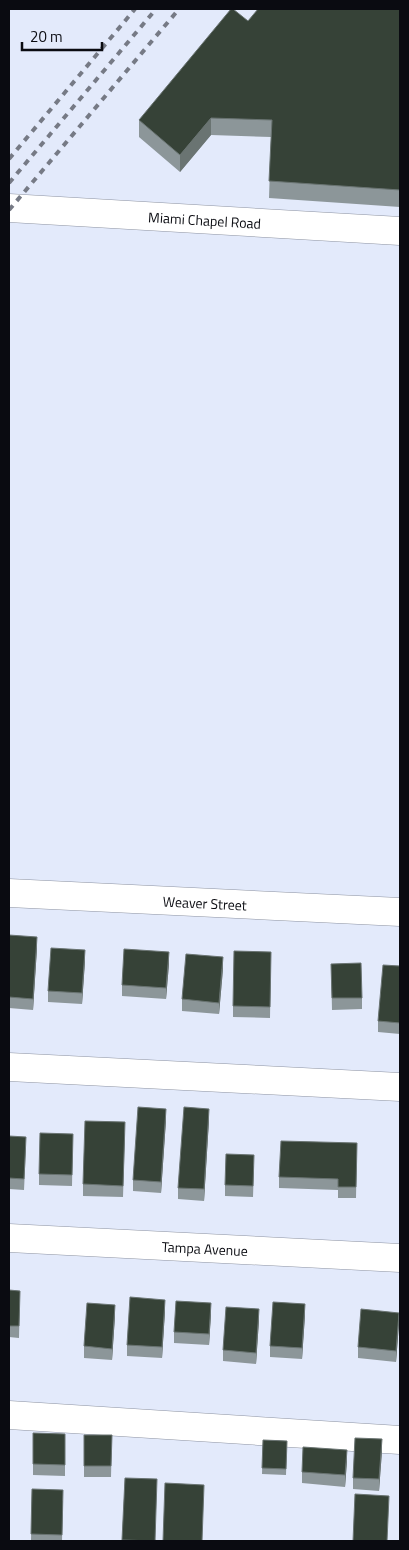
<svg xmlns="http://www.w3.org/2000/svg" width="409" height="1550" viewBox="0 0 409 1550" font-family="'Titillium Web',sans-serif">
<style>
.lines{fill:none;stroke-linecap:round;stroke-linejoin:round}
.minor-casing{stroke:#8d93a2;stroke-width:29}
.minor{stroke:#fff;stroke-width:28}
.rail{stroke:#767a85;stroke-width:4;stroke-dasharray:6 6;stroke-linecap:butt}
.wall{fill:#8c9699}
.shaded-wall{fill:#6a7472}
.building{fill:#364237;stroke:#6a7472}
.labels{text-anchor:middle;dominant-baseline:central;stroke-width:5;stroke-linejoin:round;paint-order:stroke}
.street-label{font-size:14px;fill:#0a0b11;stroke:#e3eafb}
</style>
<rect width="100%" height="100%" fill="#e3eafb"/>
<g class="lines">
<g class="minor-casing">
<g id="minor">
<path id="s1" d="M 9,208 L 400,231"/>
<path id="s2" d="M 9,893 L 400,912"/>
<path d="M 9,1067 L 400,1087"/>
<path id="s3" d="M 9,1238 L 400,1258"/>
<path d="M 9,1415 L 400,1440"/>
</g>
</g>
<use href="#minor" class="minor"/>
<path class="rail" d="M 9,159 L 135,9
M 9,183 L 156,9
M 9,210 L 179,9"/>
</g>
<path class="wall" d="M 400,9 L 400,207 L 269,198 L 271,137 L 211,135 L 180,172 L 139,137 L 139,120 L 248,21 Z
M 9,935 L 37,948 L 33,1010 L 9,1008 Z
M 271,952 L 270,1018 L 233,1017 L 233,1006 Z
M 85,961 L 82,1004 L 48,1002 L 48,991 Z
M 169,964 L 166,999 L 122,996 L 122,985 Z
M 331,964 L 362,998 L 362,1009 L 332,1010 Z
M 400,966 L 400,1034 L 378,1032 L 378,1021 Z
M 223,969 L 219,1014 L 182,1011 L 182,999 Z
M 166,1120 L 161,1193 L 133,1191 L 133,1180 Z
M 209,1120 L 204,1201 L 178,1199 L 178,1188 Z
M 125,1133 L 123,1197 L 83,1196 L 83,1184 Z
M 73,1134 L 72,1186 L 39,1185 L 39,1174 Z
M 9,1136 L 26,1148 L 24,1190 L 9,1189 Z
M 357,1143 L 356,1198 L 338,1198 L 338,1190 L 279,1188 L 279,1177 Z
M 254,1166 L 253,1197 L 225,1196 L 225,1185 Z
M 9,1290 L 20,1291 L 19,1338 L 9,1337 Z
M 165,1311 L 162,1358 L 127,1356 L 127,1345 Z
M 211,1314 L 209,1345 L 174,1343 L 174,1332 Z
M 305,1315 L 302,1359 L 270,1357 L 270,1346 Z
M 115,1316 L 112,1360 L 84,1358 L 84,1346 Z
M 259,1320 L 256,1364 L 223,1361 L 223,1350 Z
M 399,1324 L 396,1362 L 358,1358 L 358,1347 Z
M 33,1433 L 65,1434 L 65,1476 L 33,1475 Z
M 84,1435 L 112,1435 L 111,1477 L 84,1477 Z
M 263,1440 L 287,1441 L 286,1475 L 262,1474 Z
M 382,1451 L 379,1491 L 353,1489 L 353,1478 Z
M 347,1461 L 345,1487 L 302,1483 L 302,1472 Z
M 125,1478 L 156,1541 L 122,1541 Z
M 32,1489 L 63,1501 L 62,1541 L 31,1541 Z"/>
<path class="shaded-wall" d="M 211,118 L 211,135 L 180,172 L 180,155 Z
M 37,937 L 37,948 L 33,1010 L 33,999 Z
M 85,950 L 85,961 L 82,1004 L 82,993 Z
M 169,952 L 169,964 L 166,999 L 166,988 Z
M 223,957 L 223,969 L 219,1014 L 219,1003 Z
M 166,1109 L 166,1120 L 161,1193 L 161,1182 Z
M 209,1109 L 209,1120 L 204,1201 L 204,1189 Z
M 165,1300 L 165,1311 L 162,1358 L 162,1347 Z
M 211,1303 L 211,1314 L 209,1345 L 209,1334 Z
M 305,1304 L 305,1315 L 302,1359 L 302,1348 Z
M 115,1305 L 115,1316 L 112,1360 L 112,1349 Z
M 259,1309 L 259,1320 L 256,1364 L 256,1353 Z
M 399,1313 L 399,1324 L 396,1362 L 396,1351 Z
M 382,1439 L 382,1451 L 379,1491 L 379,1479 Z
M 347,1450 L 347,1461 L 345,1487 L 345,1475 Z"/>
<path class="building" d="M 231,9 L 233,9 L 248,21 L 258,9 L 400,9 L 400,190 L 269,181 L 272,120 L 211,118 L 180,155 L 139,120 Z
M 9,935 L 37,937 L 33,999 L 9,997 Z
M 51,948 L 85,950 L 82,993 L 48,991 Z
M 124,949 L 169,952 L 166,988 L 122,985 Z
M 234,951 L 271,952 L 270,1007 L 233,1006 Z
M 186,954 L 223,957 L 219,1003 L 182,999 Z
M 361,963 L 362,998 L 332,998 L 331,964 Z
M 383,965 L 400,966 L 400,1023 L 378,1021 Z
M 138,1107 L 166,1109 L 161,1182 L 133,1180 Z
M 184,1107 L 209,1109 L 204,1189 L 178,1188 Z
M 85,1121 L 125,1122 L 123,1186 L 83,1184 Z
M 40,1133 L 73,1134 L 72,1175 L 39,1174 Z
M 9,1136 L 26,1137 L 24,1179 L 9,1178 Z
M 281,1141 L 357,1143 L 356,1187 L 338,1187 L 338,1179 L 279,1177 Z
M 226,1154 L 254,1155 L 253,1186 L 225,1185 Z
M 9,1290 L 20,1291 L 19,1326 L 9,1326 Z
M 130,1297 L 165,1300 L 162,1347 L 127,1345 Z
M 176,1301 L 211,1303 L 209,1334 L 174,1332 Z
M 273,1302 L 305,1304 L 302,1348 L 270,1346 Z
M 87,1303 L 115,1305 L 112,1349 L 84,1346 Z
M 226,1307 L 259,1309 L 256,1353 L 223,1350 Z
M 361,1309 L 399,1313 L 396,1351 L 358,1347 Z
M 33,1433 L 65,1434 L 65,1465 L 33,1464 Z
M 84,1435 L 112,1435 L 111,1466 L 84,1466 Z
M 355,1438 L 382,1439 L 379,1479 L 353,1478 Z
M 263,1440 L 287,1441 L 286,1469 L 262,1468 Z
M 303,1447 L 347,1450 L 345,1475 L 302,1472 Z
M 125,1478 L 157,1479 L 155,1541 L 122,1540 Z
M 165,1483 L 204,1485 L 202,1541 L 163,1541 Z
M 32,1489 L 63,1490 L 62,1535 L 31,1534 Z
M 355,1494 L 389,1496 L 387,1541 L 353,1541 Z"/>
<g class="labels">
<g class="street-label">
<text stroke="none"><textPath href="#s1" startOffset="196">Miami Chapel Road</textPath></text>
<text stroke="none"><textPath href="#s2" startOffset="196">Weaver Street</textPath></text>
<text stroke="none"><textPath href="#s3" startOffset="196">Tampa Avenue</textPath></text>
</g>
</g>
<rect width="409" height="1550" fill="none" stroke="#0a0b11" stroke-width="20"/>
<path d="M22 42v8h80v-8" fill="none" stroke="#0a0b11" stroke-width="2.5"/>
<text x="30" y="42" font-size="15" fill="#0a0b11" stroke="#e3eafb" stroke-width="4" paint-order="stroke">20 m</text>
</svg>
